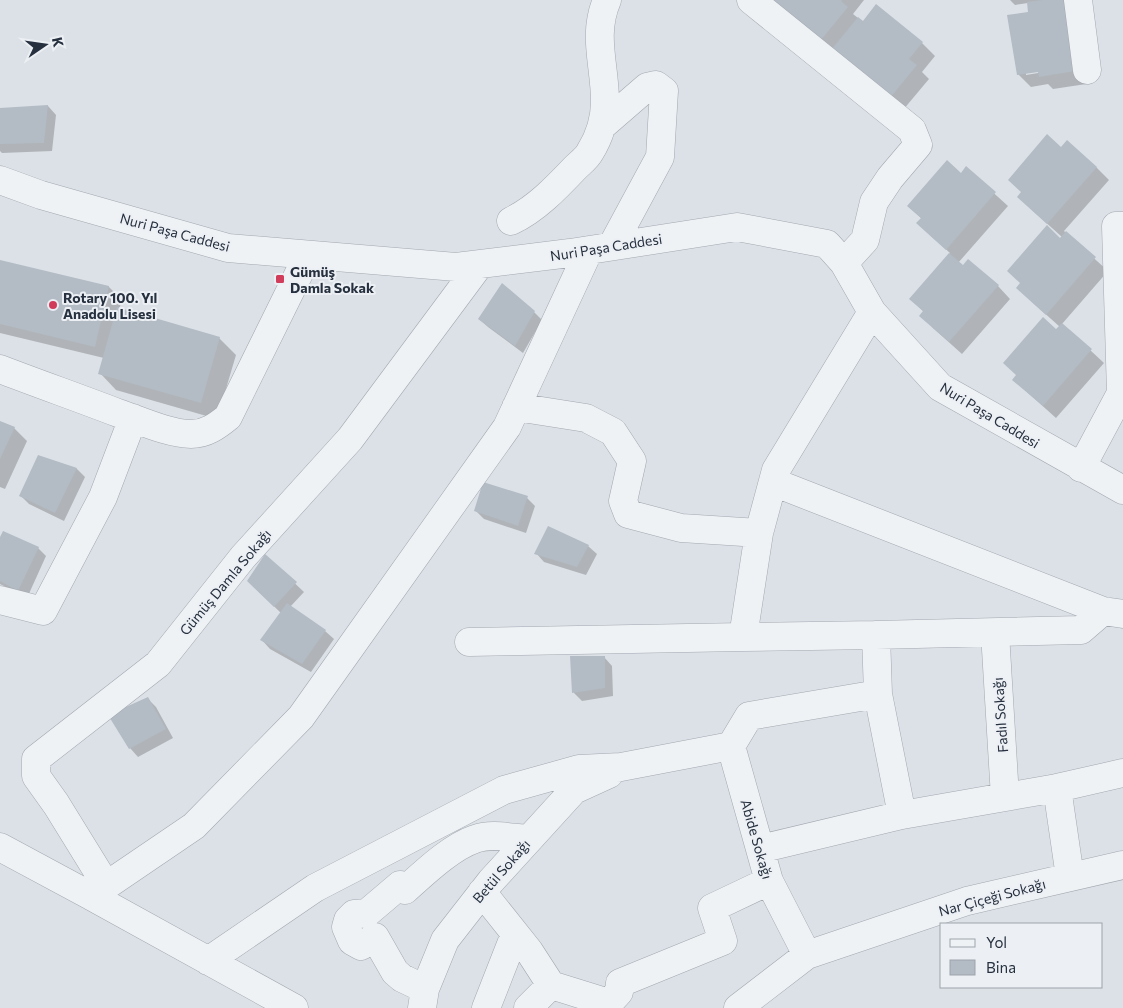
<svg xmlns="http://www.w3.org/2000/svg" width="1123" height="1008" viewBox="0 0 1123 1008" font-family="Commissioner,sans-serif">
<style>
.shadow{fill:#0003;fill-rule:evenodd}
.building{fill:#b3bbc4}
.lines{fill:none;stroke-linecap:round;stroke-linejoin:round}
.minor-casing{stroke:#a2a8b1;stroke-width:29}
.minor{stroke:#eff2f5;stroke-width:28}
.poi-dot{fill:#d23c5b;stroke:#ecf0f5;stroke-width:2}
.labels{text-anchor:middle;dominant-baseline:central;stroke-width:4;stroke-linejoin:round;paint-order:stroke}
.street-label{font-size:14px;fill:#26303e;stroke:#ecf0f5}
.poi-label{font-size:14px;font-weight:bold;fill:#26303e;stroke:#ecf0f5;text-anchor:start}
</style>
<rect width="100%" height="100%" fill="#dce1e7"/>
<path class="shadow" d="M 772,0 L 864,0 L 853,14 L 863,22 L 876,6 L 922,43 L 935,56 L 922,72 L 929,79 L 903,110 Z
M 1010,0 L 1078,0 L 1081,10 L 1093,83 L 1053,89 L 1048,84 L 1031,87 L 1018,74 L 1029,13 L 1028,3 L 1015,5 ZM 1026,72 L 1044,72 L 1026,75 Z
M 48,106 L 56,115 L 52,151 L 2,153 L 0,151 L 0,110 Z
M 1062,148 L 1096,167 L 1109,180 L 1064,231 L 1108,271 L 1062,324 L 1104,363 L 1056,418 L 1027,392 L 1060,327 L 1031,301 L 1062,237 L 1032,210 Z
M 966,168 L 1008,206 L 958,263 L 998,286 L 1010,299 L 962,354 L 933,328 L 924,312 L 911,299 L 950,253 L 931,236 L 922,219 L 908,206 L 961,174 Z
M 0,262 L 109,287 L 122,300 L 119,310 L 219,338 L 236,355 L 217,419 L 116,390 L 100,373 L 104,358 L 0,333 Z
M 534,312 L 542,320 L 523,353 L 488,327 L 479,319 Z
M 0,422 L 14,428 L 27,441 L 5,489 L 0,487 Z
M 38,457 L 77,469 L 85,477 L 64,521 L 29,504 L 21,496 Z
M 527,498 L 535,506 L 526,533 L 484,519 L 475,510 Z
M 0,540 L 38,548 L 46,556 L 27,598 L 0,584 Z
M 588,546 L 597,554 L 586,575 L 544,562 L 536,553 Z
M 266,556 L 304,592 L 290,607 L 325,631 L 334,639 L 311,672 L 270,649 L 262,640 L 281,613 L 257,590 Z
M 571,657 L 604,657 L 612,666 L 613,696 L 582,701 L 574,693 Z
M 148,699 L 156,707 L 173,738 L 138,757 L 130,748 Z"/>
<path class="building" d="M 772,0 L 842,0 L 841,1 L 848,7 L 821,40 Z
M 1042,0 L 1070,0 L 1081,70 L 1039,77 L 1038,72 L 1017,75 L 1007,15 L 1028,12 L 1027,2 Z
M 876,4 L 923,42 L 909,59 L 917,65 L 890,98 L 831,50 L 858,17 L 863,21 Z
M 48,105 L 44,143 L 0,144 L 0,108 Z
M 1047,134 L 1061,147 L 1067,140 L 1097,167 L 1047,224 L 1017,197 L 1021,192 L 1008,180 Z
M 947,160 L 961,173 L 966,166 L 996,192 L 946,250 L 916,223 L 921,218 L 907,206 Z
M 1047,225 L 1060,238 L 1066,231 L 1096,257 L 1046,315 L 1016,288 L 1020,283 L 1007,271 Z
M 949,253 L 963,265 L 968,259 L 999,285 L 949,342 L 919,316 L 923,311 L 909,299 Z
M 0,260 L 109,286 L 95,347 L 0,324 Z
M 502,283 L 535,311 L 515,346 L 478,319 Z
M 117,307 L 220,337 L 201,403 L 98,374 Z
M 1043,317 L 1056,329 L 1062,323 L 1092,349 L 1043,406 L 1012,380 L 1016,375 L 1003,363 Z
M 0,421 L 15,427 L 0,459 Z
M 38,455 L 77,468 L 55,513 L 19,496 Z
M 483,482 L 528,496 L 518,526 L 474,511 Z
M 548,526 L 589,545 L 577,567 L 534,554 Z
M 3,531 L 39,547 L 18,591 L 0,581 L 0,537 Z
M 265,554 L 297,582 L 274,607 L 247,581 Z
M 287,603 L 326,630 L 302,664 L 260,640 Z
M 570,656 L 605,656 L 605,688 L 572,693 Z
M 148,697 L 166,729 L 129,749 L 108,715 Z"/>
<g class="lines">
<g class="minor-casing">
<path id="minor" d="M 751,0 L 912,130 L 918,145 L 890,178 L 874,202 L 865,240 L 844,263
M 1078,0 L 1087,70
M 602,126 L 647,87 L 656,85 L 664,91 L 660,157 L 612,246
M 0,180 L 41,195 L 228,248 L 456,267 L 570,253 L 737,227 L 827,244 L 844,263 L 872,312 L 940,387 L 1123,490
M 511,221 C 536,209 556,188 575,168 C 580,163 587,158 590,152 C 600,136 605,119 605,101 C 605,65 592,35 607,0
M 872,312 L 776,470 L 759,533 L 743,637 L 876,635 L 1081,630 L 1103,611
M 0,369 C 39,384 79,398 118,413 C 139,420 169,434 191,434 C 206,434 217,426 228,417 L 308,255
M 516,407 L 586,418 L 613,432 L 632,461 L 623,501 L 628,514 L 681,528 L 759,533
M 1081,468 L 1121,393 L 1116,226 L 1123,226
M 773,482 L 1103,611 L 1123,614
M 0,600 L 43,611 L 103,497 L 133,418
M 995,633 L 1005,797
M 876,635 L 878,694 L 902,815
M 469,642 L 743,637
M 731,746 L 769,881 L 807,955
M 1057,788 L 1123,773
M 0,847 L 91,896 L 194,826 L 301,717 L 507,427 L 589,250
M 760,849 L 902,815 L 1057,788 L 1070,877
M 106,885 L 56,804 L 36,776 L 36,759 L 158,664 L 243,557 L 350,439 L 480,264
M 482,892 L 529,951 L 551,985 L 609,1003 L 619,992 L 620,983 L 723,941 L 712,908 L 769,881
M 91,896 L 294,1008
M 208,961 L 315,888 L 504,790 L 579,769 L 621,767 L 731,746 L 749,716 L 878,694
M 425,989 L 402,978 L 395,972 L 375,937 L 361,946 L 352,941 L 346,927 L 348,920 L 354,914 L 367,913 L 400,885 L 405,890 C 424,873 451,847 475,839 C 491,833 512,838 529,839
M 422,1008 L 425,989 L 445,940 L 491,881 L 574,790 L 609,774
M 486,1008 L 515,934
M 528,1008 L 551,985
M 738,1008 L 807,955 L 967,901 L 1123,865"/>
</g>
<use href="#minor" class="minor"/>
</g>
<g class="poi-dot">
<rect x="275" y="274" width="10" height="10" rx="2.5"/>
<circle cx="53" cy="305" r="5"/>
</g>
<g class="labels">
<g class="street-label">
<text transform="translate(175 232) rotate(15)">Nuri Paşa Caddesi</text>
<text transform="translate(606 247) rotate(-9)">Nuri Paşa Caddesi</text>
<text transform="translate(990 415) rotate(31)">Nuri Paşa Caddesi</text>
<text transform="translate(225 582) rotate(-50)">Gümüş Damla Sokağı</text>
<text transform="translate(1000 715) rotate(-94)">Fadıl Sokağı</text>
<text transform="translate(757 839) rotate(74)">Abide Sokağı</text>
<text transform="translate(501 871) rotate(-49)">Betül Sokağı</text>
<text transform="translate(992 897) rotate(-15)">Nar Çiçeği Sokağı</text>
</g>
<g class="poi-label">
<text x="290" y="271">Gümüş<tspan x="290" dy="16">Damla Sokak</tspan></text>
<text x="63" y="297">Rotary 100. Yıl<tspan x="63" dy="16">Anadolu Lisesi</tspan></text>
</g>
</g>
<rect x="940" y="923" width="162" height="65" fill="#ecf0f5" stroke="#9da3ac"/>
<rect x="950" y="939" width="25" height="8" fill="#eff2f5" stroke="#9da3ac"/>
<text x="986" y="948" font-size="15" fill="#26303e">Yol</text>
<rect x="950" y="960" width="25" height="15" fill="#b3bbc4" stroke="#9da3ac"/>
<text x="986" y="973" font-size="15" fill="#26303e">Bina</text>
<g transform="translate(45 45) rotate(77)" stroke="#ecf0f5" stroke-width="4" paint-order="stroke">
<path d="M0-4L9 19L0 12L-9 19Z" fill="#26303e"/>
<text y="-8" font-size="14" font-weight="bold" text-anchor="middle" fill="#26303e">K</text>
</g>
</svg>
